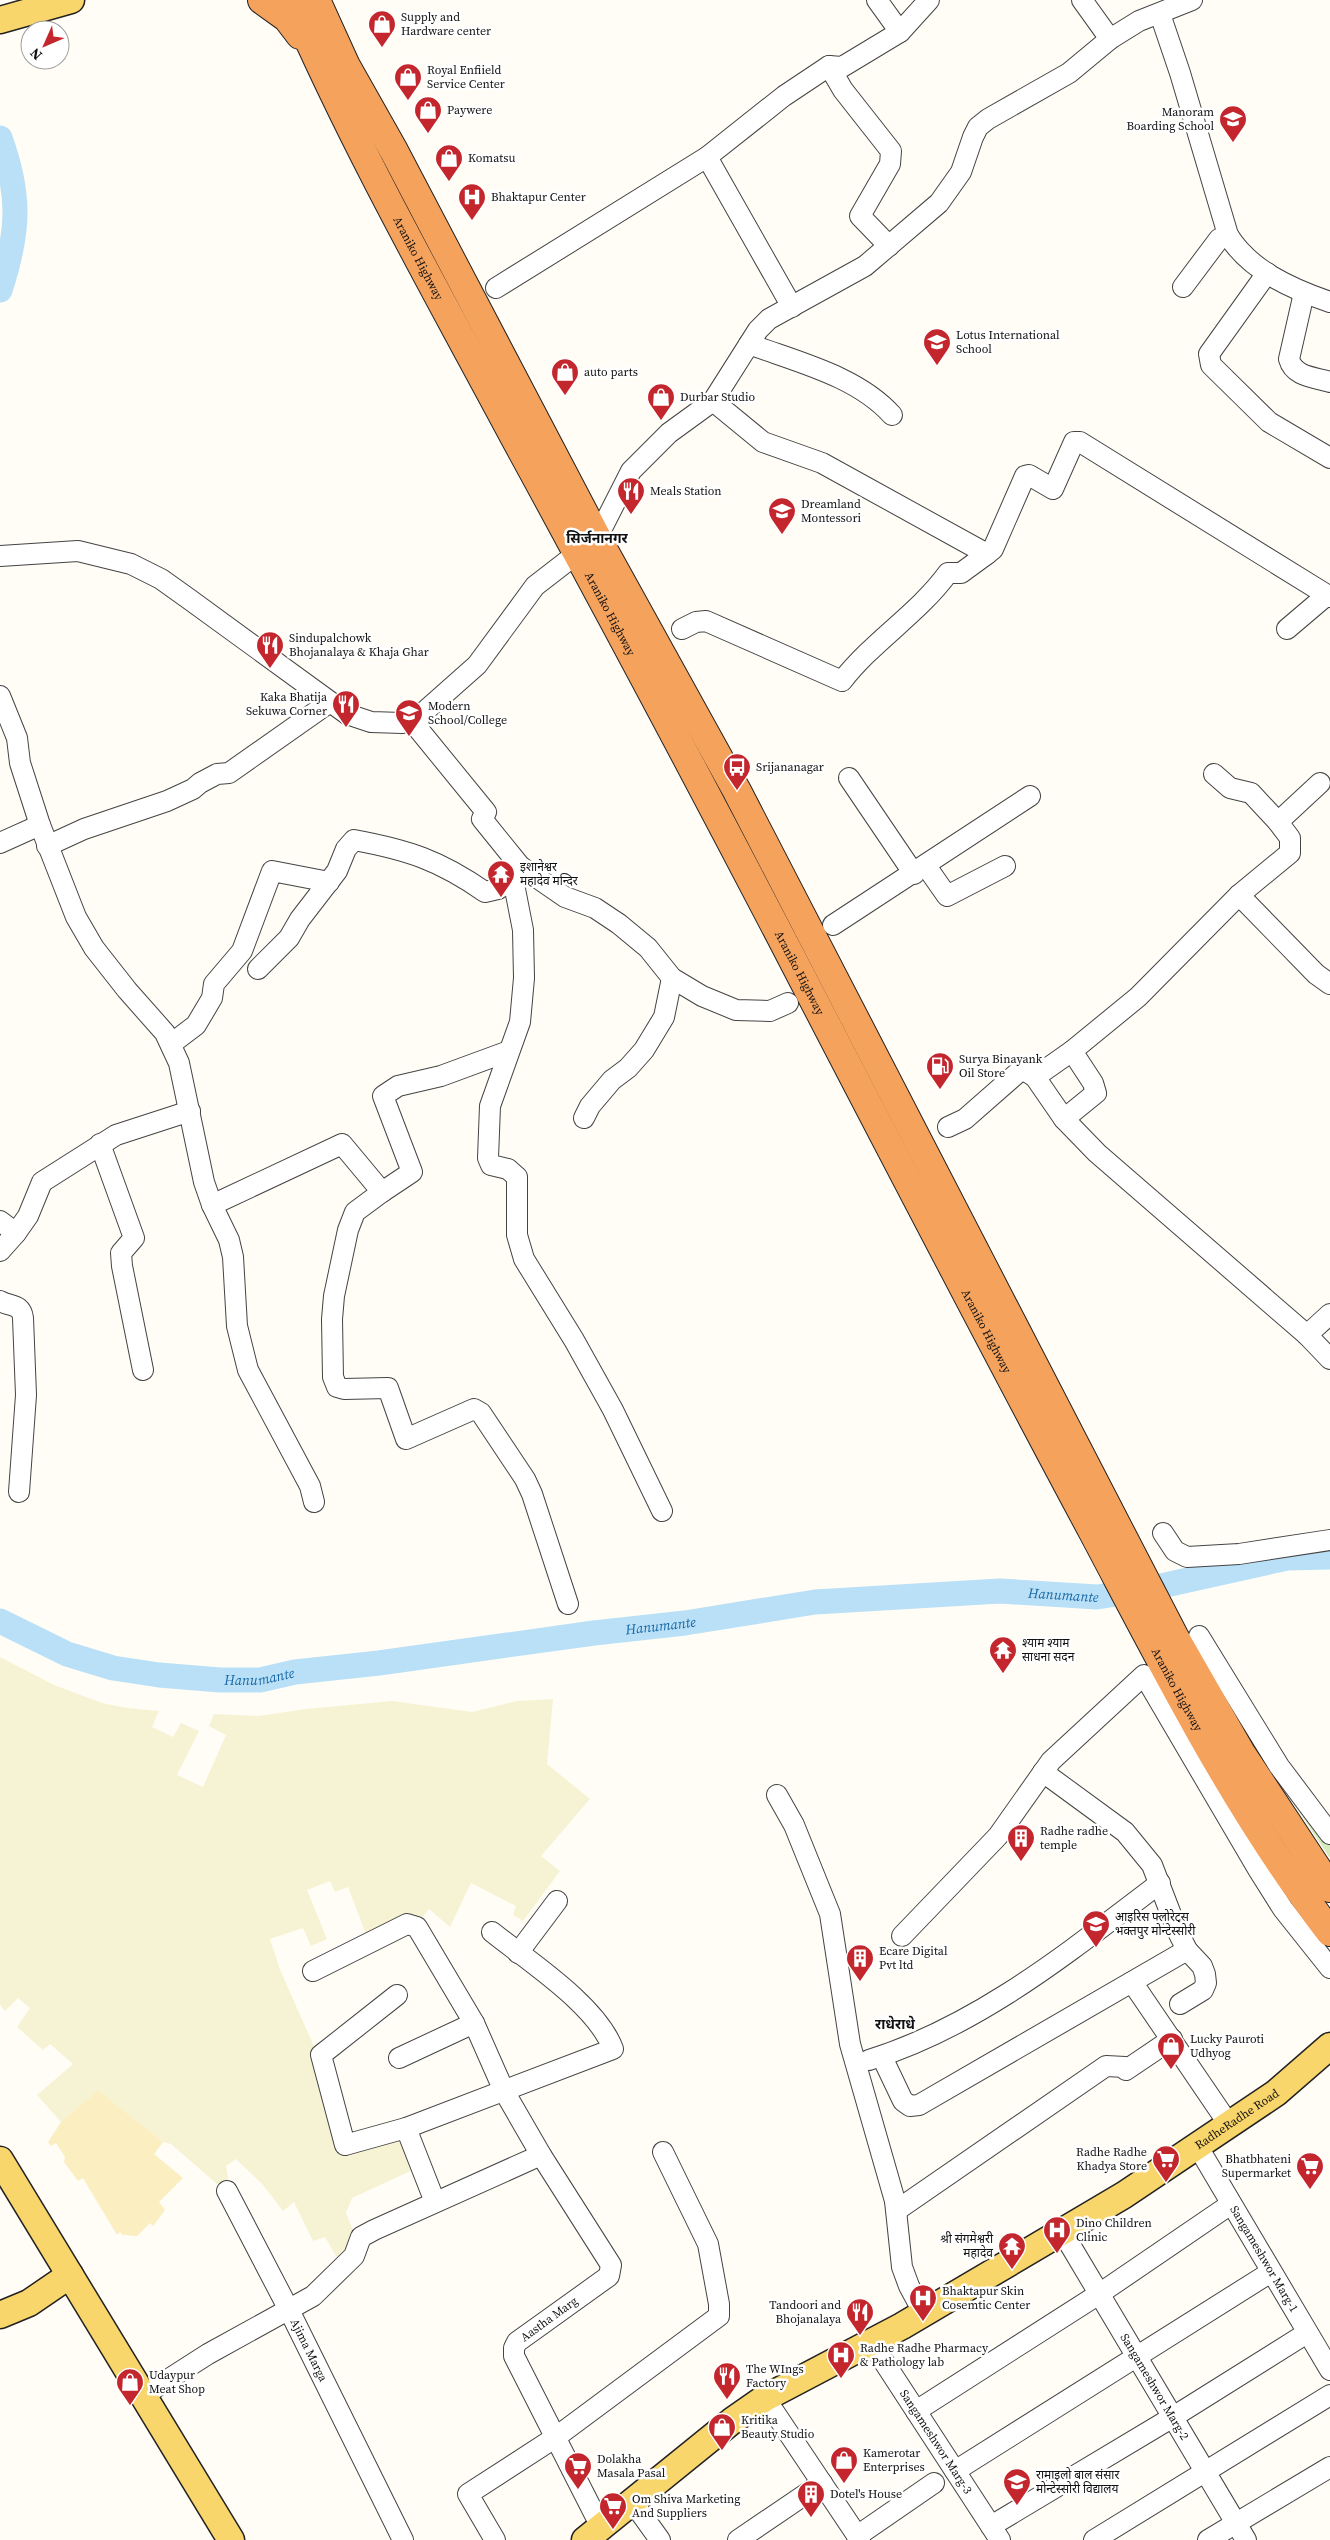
<svg xmlns="http://www.w3.org/2000/svg" width="1330" height="2540" viewBox="0 0 1330 2540" font-family="'Source Serif 4','Noto Sans Devanagari',serif">
<style>
.farmland{fill:#f6f3d4}
.green{fill:#d5ebbd}
.sand{fill:#fbeec1}
.lines{fill:none;stroke-linecap:round;stroke-linejoin:round}
.river{stroke:#b9e0f7;stroke-width:25}
.minor-casing{stroke:#444;stroke-width:22}
.major-casing{stroke:#222;stroke-width:29}
.highway-casing{stroke:#222;stroke-width:30}
.minor{stroke:#fff;stroke-width:20}
.major{stroke:#f9d66b;stroke-width:26}
.highway{stroke:#f5a25d;stroke-width:28}
.labels{text-anchor:middle;dominant-baseline:central;stroke-width:5;stroke-linejoin:round;paint-order:stroke}
.poi-label{font-size:12px;fill:#111;stroke:#fff;text-anchor:start}
.street-label{font-size:12px;fill:#111;stroke:#fff}
.neighbourhood-label{font-size:14px;font-weight:bold;fill:#111;stroke:#fff}
.water-label{font-size:14px;font-style:italic;fill:#1768a6;stroke:#fff}
</style>
<rect width="100%" height="100%" fill="#fffdf5"/>
<path class="farmland" d="M 0,1657 L 54,1685 L 102,1703 L 127,1708 L 159,1711 L 152,1727 L 173,1737 L 181,1723 L 199,1731 L 177,1775 L 203,1787 L 226,1735 L 209,1726 L 214,1714 L 258,1716 L 306,1709 L 392,1701 L 472,1712 L 517,1701 L 553,1699 L 547,1764 L 590,1799 L 541,1856 L 560,1871 L 523,1921 L 513,1915 L 516,1906 L 471,1883 L 450,1927 L 429,1909 L 418,1923 L 367,1937 L 348,1887 L 335,1892 L 330,1881 L 307,1890 L 327,1939 L 311,1946 L 303,1928 L 270,1939 L 281,1972 L 316,2051 L 342,2149 L 402,2137 L 417,2168 L 352,2198 L 346,2213 L 356,2238 L 340,2263 L 325,2237 L 313,2241 L 294,2202 L 283,2211 L 263,2185 L 236,2159 L 226,2166 L 229,2183 L 217,2184 L 171,2144 L 163,2142 L 98,2090 L 61,2122 L 37,2095 L 73,2064 L 50,2044 L 43,2050 L 17,2027 L 30,2008 L 18,1998 L 5,2011 L 0,2005 Z"/>
<path class="green" d="M 1254,1744 L 1330,1843 L 1330,1858 Z"/>
<path class="sand" d="M 98,2090 L 163,2142 L 154,2154 L 183,2178 L 159,2202 L 165,2210 L 153,2226 L 150,2223 L 137,2236 L 123,2235 L 120,2232 L 117,2235 L 83,2178 L 78,2181 L 64,2162 L 65,2157 L 56,2143 L 51,2146 L 48,2142 L 61,2122 Z"/>
<g class="lines">
<g class="river">
<path d="M 0,138 C 21,196 19,232 0,290"/>
<path id="s1" d="M 0,1621 L 67,1654 L 113,1668 L 159,1675 L 220,1680 L 260,1680 L 295,1672 L 379,1663 L 594,1633 L 685,1623 L 815,1602 L 1000,1591 L 1097,1597 L 1143,1590 L 1287,1558 L 1330,1557"/>
</g>
<g class="minor-casing">
<g id="minor">
<path d="M 877,0 L 900,32"/>
<path d="M 1082,0 L 1110,39"/>
<path d="M 1160,14 L 1180,73 L 1228,235 C 1249,270 1292,289 1330,302"/>
<path d="M 829,66 L 843,90 L 891,151 L 890,164 L 860,216 L 889,246"/>
<path d="M 707,157 L 792,307"/>
<path d="M 1267,273 L 1209,354 L 1211,365 L 1269,422 L 1330,458"/>
<path d="M 1183,287 L 1219,239 L 1228,235"/>
<path d="M 496,288 L 707,157 L 784,96 L 829,66 L 842,67 L 900,32 L 929,0"/>
<path d="M 1304,293 L 1289,359 C 1294,377 1314,377 1330,382"/>
<path d="M 749,344 C 797,362 857,376 892,415"/>
<path d="M 713,401 L 763,442 L 822,463 L 987,554 L 993,549 L 1025,476 L 1029,475 L 1053,489 L 1074,442 L 1080,442 L 1327,595"/>
<path d="M 0,556 L 78,551 L 131,564 L 161,579 L 189,599 L 347,714 L 371,722 L 402,723 L 411,720 L 424,712 L 477,665 L 535,586 L 597,538 L 631,471 L 669,433 L 713,401 L 758,330 L 769,319 L 865,266 L 939,203 L 961,172 L 973,137 L 978,127 L 988,119 L 1069,73 L 1110,39 L 1139,21 L 1192,0"/>
<path d="M 682,629 L 696,622 L 706,621 L 842,681 C 873,641 918,614 948,573 L 961,573 L 987,554"/>
<path d="M 1287,629 L 1327,595 L 1330,597"/>
<path d="M 0,696 L 17,738 L 20,763 L 40,825 L 76,917 L 94,948 L 127,990 L 165,1033 L 179,1063 L 204,1182 L 212,1205 L 229,1240 L 233,1257 L 237,1326 L 248,1370 L 310,1486 L 314,1502"/>
<path d="M 411,720 L 486,812 L 482,819 L 520,866 L 565,897 L 595,908 L 619,924 L 648,948 L 672,978 L 702,996 L 736,1010 L 770,1011 L 788,1003"/>
<path d="M 1214,774 L 1230,788 L 1251,793 L 1278,822"/>
<path d="M 849,778 L 914,874"/>
<path d="M 0,843 L 40,825"/>
<path d="M 47,846 L 84,829 L 167,801 L 193,789 L 200,783 L 217,774 L 229,773 L 330,702"/>
<path d="M 520,866 L 513,879 L 523,930 L 524,978 L 520,1022 L 490,1106 L 488,1158 L 491,1165 L 508,1169 L 517,1177 L 517,1235 L 524,1259 L 574,1340 L 613,1410 L 662,1511"/>
<path d="M 926,866 L 947,896 L 1005,866"/>
<path d="M 1239,895 L 1316,974 L 1330,984"/>
<path d="M 833,925 L 1030,796"/>
<path d="M 258,969 L 289,938 L 300,919 L 337,871 L 346,849 L 354,840 C 408,850 439,860 485,892 L 498,889 L 513,879"/>
<path d="M 171,1044 L 196,1025 L 212,998 L 214,984 L 242,951 L 272,871 L 329,882"/>
<path d="M 1035,1077 L 1072,1051"/>
<path d="M 584,1118 L 590,1106 L 612,1080 L 628,1068 L 644,1050 L 664,1017 L 672,978"/>
<path d="M 1064,1119 L 1096,1093 L 1093,1083 L 1072,1051 L 1138,997 L 1239,895 L 1290,853 L 1290,838 L 1278,822 L 1320,783"/>
<path d="M 948,1127 L 965,1119 L 1022,1069 L 1035,1077 L 1064,1119 L 1097,1153 L 1307,1335 L 1330,1359"/>
<path d="M 100,1144 L 134,1238 L 121,1253 L 122,1266 L 143,1370"/>
<path d="M 382,1192 L 412,1172 L 383,1096 L 398,1086 L 441,1076 L 509,1051"/>
<path d="M 212,1205 L 342,1144 L 382,1192 L 355,1212 L 348,1230 L 334,1296 L 332,1319 L 333,1377 L 337,1387 L 344,1389 L 388,1388 L 406,1439 L 474,1409 L 481,1413 L 525,1479 L 532,1494 L 568,1604"/>
<path d="M 0,1221 L 16,1233 L 28,1216 L 42,1182 L 116,1135 L 190,1111"/>
<path d="M 0,1251 L 16,1233"/>
<path d="M 0,1301 C 10,1307 21,1303 23,1318 L 26,1395 L 19,1492"/>
<path d="M 1307,1335 L 1330,1314"/>
<path d="M 1163,1533 L 1175,1551 L 1187,1557 L 1239,1554 L 1330,1540"/>
<path d="M 1199,1636 L 1279,1766 L 1330,1834"/>
<path d="M 1043,1772 L 1125,1832 L 1152,1865 L 1177,1930 L 1187,1950 L 1202,1966 L 1205,1974 L 1206,1983 L 1203,1990 L 1180,2004"/>
<path d="M 777,1795 L 794,1825 L 830,1914 L 850,2044 L 895,2201 L 902,2267 L 909,2286 L 923,2312"/>
<path d="M 902,1936 L 998,1836 L 1051,1761 L 1144,1675 L 1259,1871 L 1283,1909 L 1330,1968"/>
<path d="M 518,1953 L 557,1901"/>
<path d="M 313,1971 L 407,1924 L 417,1927 L 474,2023 L 504,2091 L 541,2155 L 611,2265 L 609,2276 L 517,2342 L 514,2348 L 514,2356 L 601,2527"/>
<path d="M 1132,1982 L 1230,2126"/>
<path d="M 397,1995 L 321,2055 L 345,2145 L 406,2128 L 613,2049 C 597,2005 528,1961 492,1932"/>
<path d="M 882,2057 L 903,2101 L 910,2106 L 919,2105 L 1187,1950"/>
<path d="M 399,2058 L 474,2023"/>
<path d="M 869,2060 C 979,2026 1070,1951 1160,1883"/>
<path d="M 406,2128 L 435,2202"/>
<path id="s2" d="M 1198,2147 L 1330,2370"/>
<path id="s3" d="M 227,2191 L 289,2310 L 403,2540"/>
<path d="M 895,2201 L 900,2208 L 1106,2066 L 1125,2067 L 1126,2070 L 1172,2039"/>
<path id="s4" d="M 1063,2233 L 1246,2540"/>
<path id="s5" d="M 871,2342 L 1000,2540"/>
<path d="M 144,2395 L 208,2354 L 313,2296 L 354,2256 L 361,2237 L 374,2230 L 541,2155"/>
<path d="M 765,2398 L 860,2540"/>
<path d="M 916,2411 L 1099,2294 L 1231,2204"/>
<path d="M 955,2471 L 1271,2272"/>
<path d="M 632,2501 L 660,2540"/>
<path d="M 991,2526 L 1173,2417 L 1307,2333"/>
<path d="M 857,2536 L 934,2483"/>
<path d="M 495,2540 L 468,2494 L 556,2437 L 719,2316 L 719,2304 L 708,2244 L 663,2152"/>
<path d="M 738,2540 L 822,2483"/>
<path d="M 1094,2540 L 1330,2395"/>
<path d="M 1208,2540 L 1330,2467"/>
</g>
</g>
<g class="major-casing">
<g id="major">
<path d="M 0,20 L 71,0"/>
<path d="M 0,2160 L 231,2540"/>
<path d="M 0,2315 L 29,2303 L 70,2275"/>
<path id="s6" d="M 585,2540 L 732,2421 L 765,2398 L 902,2326 L 1124,2195 L 1276,2093 L 1330,2046"/>
</g>
</g>
<g class="highway-casing">
<g id="highway">
<path d="M 262,0 L 287,18 L 300,35"/>
<path id="s7" d="M 291,0 C 357,152 439,296 517,442 C 612,616 705,791 797,968 C 895,1157 993,1346 1094,1534 C 1166,1670 1236,1810 1330,1932"/>
<path d="M 316,0 L 346,66 L 394,151 L 597,538 L 737,791 L 1174,1636 L 1241,1753 L 1330,1888"/>
</g>
</g>
<use href="#minor" class="minor"/>
<use href="#major" class="major"/>
<use href="#highway" class="highway"/>
</g>
<defs>
<g id="shop-pin" transform="scale(1.4375)"><path d="M0 17L-7.5 6A9.5 9.5 0 1 1 7.5 6Z" fill="#c4262e" stroke="#fff"/><path d="M-5-2.5h2.3a2.7 3.5 0 0 1 5.4 0H5L5.5 6h-11ZM-1.5-2.5h3a1.5 2.3 0 0 0-3 0Z" fill="#fff"/></g>
<g id="school-pin" transform="scale(1.4375)"><path d="M0 17L-7.5 6A9.5 9.5 0 1 1 7.5 6Z" fill="#c4262e" stroke="#fff"/><path d="M0-5L7-2L0 1L-7-2ZM-4 1L0 2.5L4 1V4Q0 6-4 4Z" fill="#fff"/></g>
<g id="hospital-pin" transform="scale(1.4375)"><path d="M0 17L-7.5 6A9.5 9.5 0 1 1 7.5 6Z" fill="#c4262e" stroke="#fff"/><path d="M-5-5h3v3.5h4V-5h3V5h-3V1.5h-4V5h-3Z" fill="#fff"/></g>
<g id="restaurant-pin" transform="scale(1.4375)"><path d="M0 17L-7.5 6A9.5 9.5 0 1 1 7.5 6Z" fill="#c4262e" stroke="#fff"/><path d="M-5-6h1v4h1v-4h1v4h1v-4h1v5L-1.5 .5V6h-2V.5L-5-1ZM5-6V6H3V1.5H1.5Q1.5-4 5-6Z" fill="#fff"/></g>
<g id="university-pin" transform="scale(1.4375)"><path d="M0 17L-7.5 6A9.5 9.5 0 1 1 7.5 6Z" fill="#c4262e" stroke="#fff"/><path d="M0-5L7-2L0 1L-7-2ZM-4 1L0 2.5L4 1V4Q0 6-4 4Z" fill="#fff"/></g>
<g id="bus-pin" transform="scale(1.4375)"><path d="M0 17L-7.5 6A9.5 9.5 0 1 1 7.5 6Z" fill="#c4262e" stroke="#fff"/><path d="M-5-6H5V4H4V6H2V4H-2V6H-4V4H-5ZM-3.5-4V0h7V-4ZM-3.5 1.2v1.5H-2V1.2ZM2 1.2v1.5H3.5V1.2Z" fill="#fff"/></g>
<g id="temple-pin" transform="scale(1.4375)"><path d="M0 17L-7.5 6A9.5 9.5 0 1 1 7.5 6Z" fill="#c4262e" stroke="#fff"/><path d="M0-6L5-2H3V0L6.5 2.5H4V6H1.5V3h-3V6H-4V2.5H-6.5L-3 0V-2H-5Z" fill="#fff"/></g>
<g id="fuel-pin" transform="scale(1.4375)"><path d="M0 17L-7.5 6A9.5 9.5 0 1 1 7.5 6Z" fill="#c4262e" stroke="#fff"/><path d="M-5.5-6h7V0h2V4h1.3V-2.5L3-4.5l.8-.8L6-3V5H2.5V1h-1V6h-7ZM-4.2-4.7v3.2H.2V-4.7Z" fill="#fff"/></g>
<g id="building-pin" transform="scale(1.4375)"><path d="M0 17L-7.5 6A9.5 9.5 0 1 1 7.5 6Z" fill="#c4262e" stroke="#fff"/><path d="M-4-6H4V6H1V3H-1V6H-4ZM-2.5-4.3h1.7v1.8h-1.7ZM.8-4.3h1.7v1.8H.8ZM-2.5-1h1.7V.8h-1.7ZM.8-1h1.7V.8H.8Z" fill="#fff"/></g>
<g id="supermarket-pin" transform="scale(1.4375)"><path d="M0 17L-7.5 6A9.5 9.5 0 1 1 7.5 6Z" fill="#c4262e" stroke="#fff"/><path d="M-6-5.5h2.5l.6 2H6L4.5 2H-2.5L-4.4-4H-6ZM-1.5 3.2a1.3 1.3 0 1 0 .1 0ZM3 3.2a1.3 1.3 0 1 0 .1 0Z" fill="#fff"/></g>
</defs>
<g fill-rule="evenodd">
<use href="#shop-pin" x="382" y="24"/>
<use href="#shop-pin" x="408" y="77"/>
<use href="#shop-pin" x="428" y="110"/>
<use href="#school-pin" x="1233" y="119"/>
<use href="#shop-pin" x="449" y="158"/>
<use href="#hospital-pin" x="472" y="197"/>
<use href="#school-pin" x="937" y="342"/>
<use href="#shop-pin" x="565" y="372"/>
<use href="#shop-pin" x="661" y="397"/>
<use href="#restaurant-pin" x="631" y="491"/>
<use href="#school-pin" x="782" y="511"/>
<use href="#restaurant-pin" x="270" y="645"/>
<use href="#restaurant-pin" x="346" y="704"/>
<use href="#university-pin" x="409" y="713"/>
<use href="#bus-pin" x="737" y="767"/>
<use href="#temple-pin" x="501" y="874"/>
<use href="#fuel-pin" x="940" y="1066"/>
<use href="#temple-pin" x="1003" y="1650"/>
<use href="#building-pin" x="1021" y="1838"/>
<use href="#school-pin" x="1096" y="1924"/>
<use href="#building-pin" x="860" y="1958"/>
<use href="#shop-pin" x="1171" y="2046"/>
<use href="#supermarket-pin" x="1166" y="2159"/>
<use href="#supermarket-pin" x="1310" y="2166"/>
<use href="#hospital-pin" x="1057" y="2230"/>
<use href="#temple-pin" x="1012" y="2246"/>
<use href="#hospital-pin" x="923" y="2298"/>
<use href="#restaurant-pin" x="860" y="2312"/>
<use href="#hospital-pin" x="841" y="2355"/>
<use href="#restaurant-pin" x="727" y="2376"/>
<use href="#shop-pin" x="130" y="2382"/>
<use href="#shop-pin" x="722" y="2427"/>
<use href="#shop-pin" x="844" y="2460"/>
<use href="#supermarket-pin" x="578" y="2466"/>
<use href="#school-pin" x="1017" y="2482"/>
<use href="#building-pin" x="811" y="2494"/>
<use href="#supermarket-pin" x="613" y="2506"/>
</g>
<g class="labels">
<g class="poi-label">
<text x="401" y="17">Supply and<tspan x="401" dy="14">Hardware center</tspan></text>
<text x="427" y="70">Royal Enfiield<tspan x="427" dy="14">Service Center</tspan></text>
<text x="447" y="110">Paywere</text>
<text x="1214" y="112" text-anchor="end">Manoram<tspan x="1214" dy="14">Boarding School</tspan></text>
<text x="468" y="158">Komatsu</text>
<text x="491" y="197">Bhaktapur Center</text>
<text x="956" y="335">Lotus International<tspan x="956" dy="14">School</tspan></text>
<text x="584" y="372">auto parts</text>
<text x="680" y="397">Durbar Studio</text>
<text x="650" y="491">Meals Station</text>
<text x="801" y="504">Dreamland<tspan x="801" dy="14">Montessori</tspan></text>
<text x="289" y="638">Sindupalchowk<tspan x="289" dy="14">Bhojanalaya &amp; Khaja Ghar</tspan></text>
<text x="327" y="697" text-anchor="end">Kaka Bhatija<tspan x="327" dy="14">Sekuwa Corner</tspan></text>
<text x="428" y="706">Modern<tspan x="428" dy="14">School/College</tspan></text>
<text x="756" y="767">Srijananagar</text>
<text x="520" y="867">इशानेश्वर<tspan x="520" dy="14">महादेव मन्दिर</tspan></text>
<text x="959" y="1059">Surya Binayank<tspan x="959" dy="14">Oil Store</tspan></text>
<text x="1022" y="1643">श्याम श्याम<tspan x="1022" dy="14">साधना सदन</tspan></text>
<text x="1040" y="1831">Radhe radhe<tspan x="1040" dy="14">temple</tspan></text>
<text x="1115" y="1917">आइरिस फ्लोरेट्स<tspan x="1115" dy="14">भक्तपुर मोन्टेस्सोरी</tspan></text>
<text x="879" y="1951">Ecare Digital<tspan x="879" dy="14">Pvt ltd</tspan></text>
<text x="1190" y="2039">Lucky Pauroti<tspan x="1190" dy="14">Udhyog</tspan></text>
<text x="1147" y="2152" text-anchor="end">Radhe Radhe<tspan x="1147" dy="14">Khadya Store</tspan></text>
<text x="1291" y="2159" text-anchor="end">Bhatbhateni<tspan x="1291" dy="14">Supermarket</tspan></text>
<text x="1076" y="2223">Dino Children<tspan x="1076" dy="14">Clinic</tspan></text>
<text x="993" y="2239" text-anchor="end">श्री संगमेश्वरी<tspan x="993" dy="14">महादेव</tspan></text>
<text x="942" y="2291">Bhaktapur Skin<tspan x="942" dy="14">Cosemtic Center</tspan></text>
<text x="841" y="2305" text-anchor="end">Tandoori and<tspan x="841" dy="14">Bhojanalaya</tspan></text>
<text x="860" y="2348">Radhe Radhe Pharmacy<tspan x="860" dy="14">&amp; Pathology lab</tspan></text>
<text x="746" y="2369">The WIngs<tspan x="746" dy="14">Factory</tspan></text>
<text x="149" y="2375">Udaypur<tspan x="149" dy="14">Meat Shop</tspan></text>
<text x="741" y="2420">Kritika<tspan x="741" dy="14">Beauty Studio</tspan></text>
<text x="863" y="2453">Kamerotar<tspan x="863" dy="14">Enterprises</tspan></text>
<text x="597" y="2459">Dolakha<tspan x="597" dy="14">Masala Pasal</tspan></text>
<text x="1036" y="2475">रामाइलो बाल संसार<tspan x="1036" dy="14">मोन्टेस्सोरी विद्यालय</tspan></text>
<text x="830" y="2494">Dotel's House</text>
<text x="632" y="2499">Om Shiva Marketing<tspan x="632" dy="14">And Suppliers</tspan></text>
</g>
<g class="street-label">
<text stroke="none"><textPath href="#s7" startOffset="288">Araniko Highway</textPath></text>
<text stroke="none"><textPath href="#s7" startOffset="692">Araniko Highway</textPath></text>
<text stroke="none"><textPath href="#s7" startOffset="1098">Araniko Highway</textPath></text>
<text stroke="none"><textPath href="#s7" startOffset="1502">Araniko Highway</textPath></text>
<text stroke="none"><textPath href="#s7" startOffset="1908">Araniko Highway</textPath></text>
<text stroke="none"><textPath href="#s6" startOffset="778">RadheRadhe Road</textPath></text>
<text stroke="none"><textPath href="#s2" startOffset="130">Sangameshwor Marg-1</textPath></text>
<text transform="translate(549 2319) rotate(-36)">Aastha Marg</text>
<text stroke="none"><textPath href="#s3" startOffset="179">Ajima Marga</textPath></text>
<text stroke="none"><textPath href="#s4" startOffset="179">Sangameshwor Marg-2</textPath></text>
<text stroke="none"><textPath href="#s5" startOffset="119">Sangameshwor Marg-3</textPath></text>
</g>
<g class="neighbourhood-label">
<text x="597" y="538">सिर्जनानगर</text>
<text x="895" y="2024">राधेराधे</text>
</g>
<g class="water-label">
<text stroke="none"><textPath href="#s1" startOffset="1080">Hanumante</textPath></text>
<text stroke="none"><textPath href="#s1" startOffset="675">Hanumante</textPath></text>
<text stroke="none"><textPath href="#s1" startOffset="270">Hanumante</textPath></text>
</g>
</g>
<g transform="translate(45 45) rotate(225)"><circle r="24" fill="#ffffff" stroke="#a0a0a0"/>
<path d="M0-4L9 19L0 12L-9 19Z" fill="#c4262e"/>
<text y="-8" font-size="14" font-weight="bold" text-anchor="middle" fill="#111111">N</text>
</g>
</svg>
